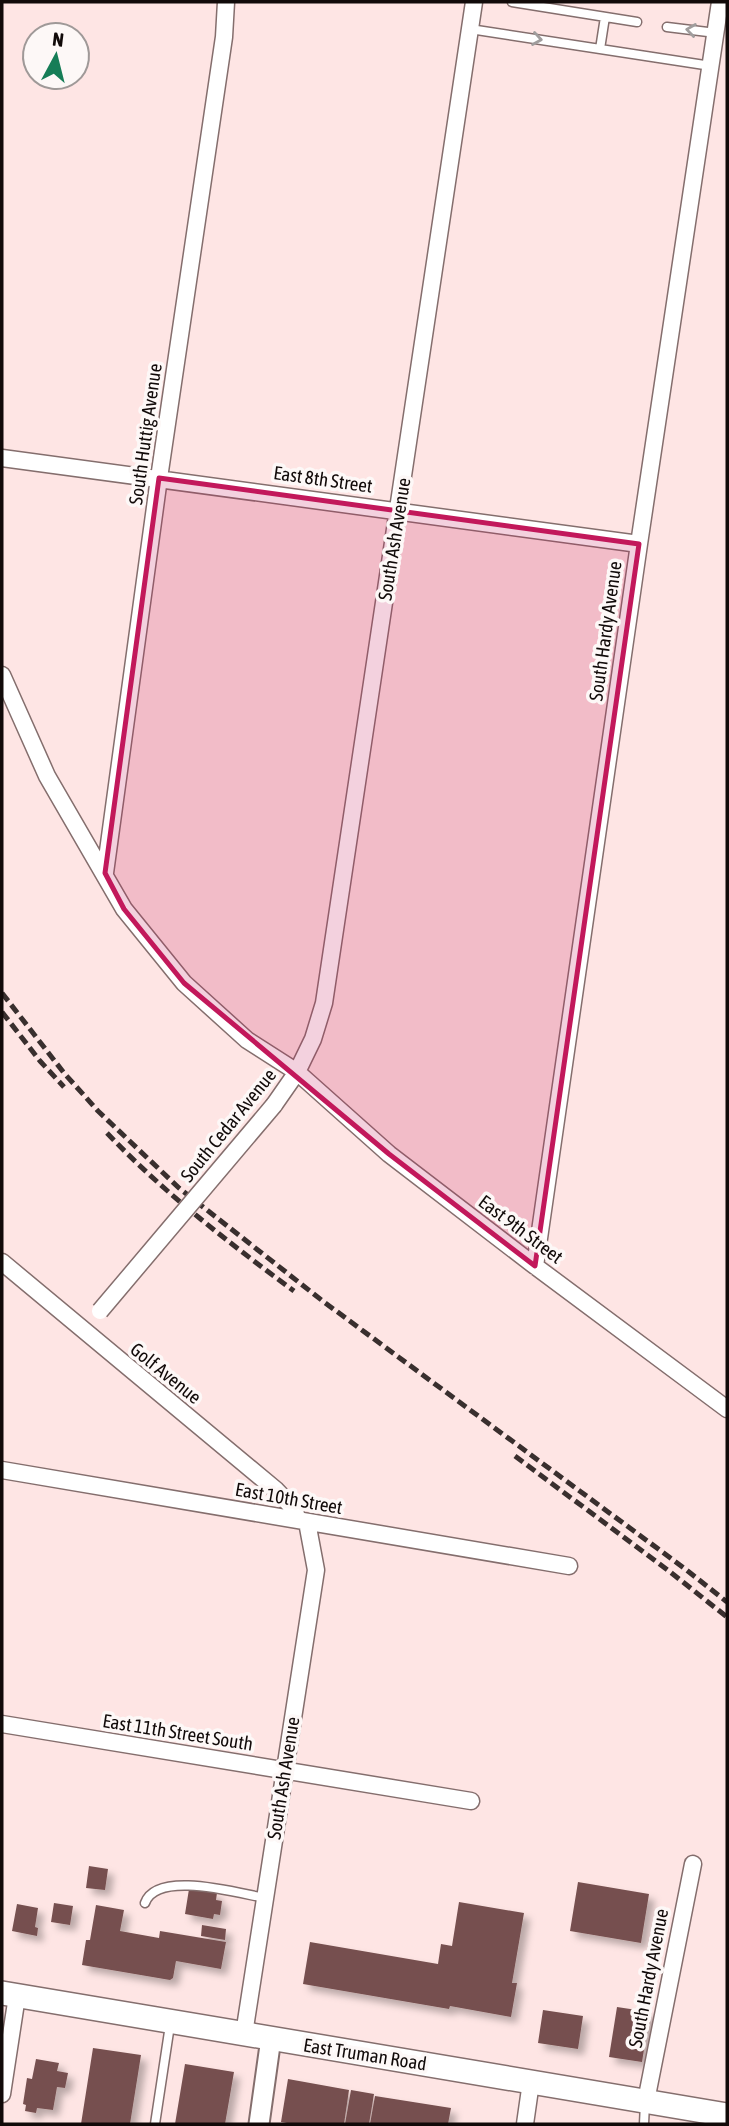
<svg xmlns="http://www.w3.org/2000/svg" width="729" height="2126" viewBox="0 0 729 2126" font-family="'Asap Condensed',sans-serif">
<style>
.building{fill:#76504f;filter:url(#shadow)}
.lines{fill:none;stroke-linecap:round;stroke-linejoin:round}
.service-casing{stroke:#846e6d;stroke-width:11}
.minor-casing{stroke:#846e6d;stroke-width:19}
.tertiary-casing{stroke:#846e6d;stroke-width:23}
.secondary-casing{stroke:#846e6d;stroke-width:26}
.service{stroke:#fff;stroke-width:8}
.minor{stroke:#fff;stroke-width:16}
.tertiary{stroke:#fff;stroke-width:19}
.secondary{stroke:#fff;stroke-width:23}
.rail{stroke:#392f2e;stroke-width:5;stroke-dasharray:10 5;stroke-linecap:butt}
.minor-bridge-casing{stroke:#846e6d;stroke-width:19;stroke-linecap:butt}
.minor-bridge{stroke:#fff;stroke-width:16}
.oneway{stroke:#a09d9d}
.marked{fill:#c2185b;fill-opacity:0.2;stroke:#c2185b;stroke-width:5;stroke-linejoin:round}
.labels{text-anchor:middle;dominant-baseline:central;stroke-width:7;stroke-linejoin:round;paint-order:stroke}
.street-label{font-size:19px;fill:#110a09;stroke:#fdf8f7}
</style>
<defs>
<filter id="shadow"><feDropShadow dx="6" dy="6" stdDeviation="3.5" flood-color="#0004"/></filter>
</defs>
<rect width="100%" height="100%" fill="#fee5e4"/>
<path class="building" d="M 89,1866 L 108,1869 L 105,1890 L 86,1888 Z
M 578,1882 L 649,1894 L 641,1943 L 570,1931 Z
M 189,1889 L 217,1893 L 216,1900 L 222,1901 L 220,1915 L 214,1914 L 213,1919 L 185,1914 Z
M 459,1902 L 524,1913 L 512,1983 L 517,1983 L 511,2017 L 450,2006 L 449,2009 L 303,1984 L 310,1942 L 438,1964 L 441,1944 L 452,1946 Z
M 54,1903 L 73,1906 L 70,1925 L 51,1922 Z
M 17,1904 L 38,1908 L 35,1927 L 38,1928 L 37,1936 L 12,1931 Z
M 96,1905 L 124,1910 L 120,1931 L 159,1938 L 160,1931 L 226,1942 L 221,1969 L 176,1961 L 173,1978 L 170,1980 L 82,1965 L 86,1940 L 90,1940 Z
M 202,1925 L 226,1929 L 225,1940 L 201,1936 Z
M 617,2007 L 650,2012 L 642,2062 L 609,2057 Z
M 543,2010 L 583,2016 L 578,2049 L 538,2043 Z
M 93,2048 L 141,2055 L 130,2124 L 81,2124 Z
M 36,2059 L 59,2063 L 57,2071 L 68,2073 L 65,2088 L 57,2087 L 53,2110 L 37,2108 L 36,2113 L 25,2111 L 26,2105 L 23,2104 L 27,2078 L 32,2079 Z
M 185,2064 L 234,2072 L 225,2124 L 175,2124 Z
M 288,2079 L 349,2090 L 344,2124 L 293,2124 L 281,2122 Z
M 351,2090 L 374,2094 L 369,2124 L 345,2124 Z
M 375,2096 L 451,2108 L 448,2124 L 370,2124 Z"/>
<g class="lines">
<g class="service-casing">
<path id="service" d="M 512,2 L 637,22
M 667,27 L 716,33
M 470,29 L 711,66
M 600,49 L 605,17
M 145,1903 C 157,1870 237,1893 265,1898
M 155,2124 L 170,2025
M 644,2124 L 645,2103"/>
</g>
<g class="minor-casing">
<path id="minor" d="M 2,458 L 639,544
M 2,675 L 47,776 L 124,909 L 184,983 L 247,1040 L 297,1072 L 389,1154 L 535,1266 L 727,1409
M 105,873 L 159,478 L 224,37 L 226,2
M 274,1105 L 297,1072 L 313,1039 L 324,1003 L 474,2
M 2,1262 L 276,1490 L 294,1509 L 298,1520
M 535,1266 L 639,544 L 720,2
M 2,1470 L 569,1566
M 2,1724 L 471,1801
M 244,2034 L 316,1570 L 307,1522
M 2,2094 L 17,1996
M 646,2101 L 693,1864
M 525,2124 L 531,2082"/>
</g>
<g class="tertiary-casing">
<path id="tertiary" d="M 259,2124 L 271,2038"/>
</g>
<g class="secondary-casing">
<path id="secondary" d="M 2,1993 L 727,2115"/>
</g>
<use href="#service" class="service"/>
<use href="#minor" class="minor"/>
<use href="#tertiary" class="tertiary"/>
<use href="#secondary" class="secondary"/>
<path class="rail" d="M 2,993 L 64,1073 L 98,1111 L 179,1188 L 324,1302 L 684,1568 L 727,1602
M 2,1012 L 40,1061 L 64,1087
M 107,1133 C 164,1193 228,1242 294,1291
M 515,1456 L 669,1571 L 727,1617"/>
<g class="minor-bridge-casing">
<path id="minor-bridge" d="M 100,1311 L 274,1105"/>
</g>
<use href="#minor-bridge" class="minor-bridge"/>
</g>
<defs><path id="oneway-chevron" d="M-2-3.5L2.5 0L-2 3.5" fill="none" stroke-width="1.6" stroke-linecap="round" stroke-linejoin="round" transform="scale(1.75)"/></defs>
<g class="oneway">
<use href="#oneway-chevron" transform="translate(691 30) rotate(-172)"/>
<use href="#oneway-chevron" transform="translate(537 39) rotate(9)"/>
</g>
<path class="marked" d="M 159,478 L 639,544 L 535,1266 L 389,1154 L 184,983 L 124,909 L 105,873 Z"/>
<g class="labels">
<g class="street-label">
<text transform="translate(145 434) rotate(-82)">South Huttig Avenue</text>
<text transform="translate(323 479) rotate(8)">East 8th Street</text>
<text transform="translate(394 539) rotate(-81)">South Ash Avenue</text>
<text transform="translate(605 631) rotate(-82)">South Hardy Avenue</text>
<text transform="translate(228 1125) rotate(-51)">South Cedar Avenue</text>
<text transform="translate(521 1229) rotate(37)">East 9th Street</text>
<text transform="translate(166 1373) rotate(39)">Golf Avenue</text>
<text transform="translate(289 1498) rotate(10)">East 10th Street</text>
<text transform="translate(178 1732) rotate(9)">East 11th Street South</text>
<text transform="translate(283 1778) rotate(-81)">South Ash Avenue</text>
<text transform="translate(648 1978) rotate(-79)">South Hardy Avenue</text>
<text transform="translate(365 2054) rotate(9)">East Truman Road</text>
</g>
</g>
<rect width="729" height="2126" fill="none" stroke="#110a09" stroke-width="7"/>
<g transform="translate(56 56) rotate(7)"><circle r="33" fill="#fdf8f7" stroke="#9f9998" stroke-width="2"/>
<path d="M0-5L12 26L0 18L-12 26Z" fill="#167d57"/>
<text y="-10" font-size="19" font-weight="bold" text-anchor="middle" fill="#110a09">N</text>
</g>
</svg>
